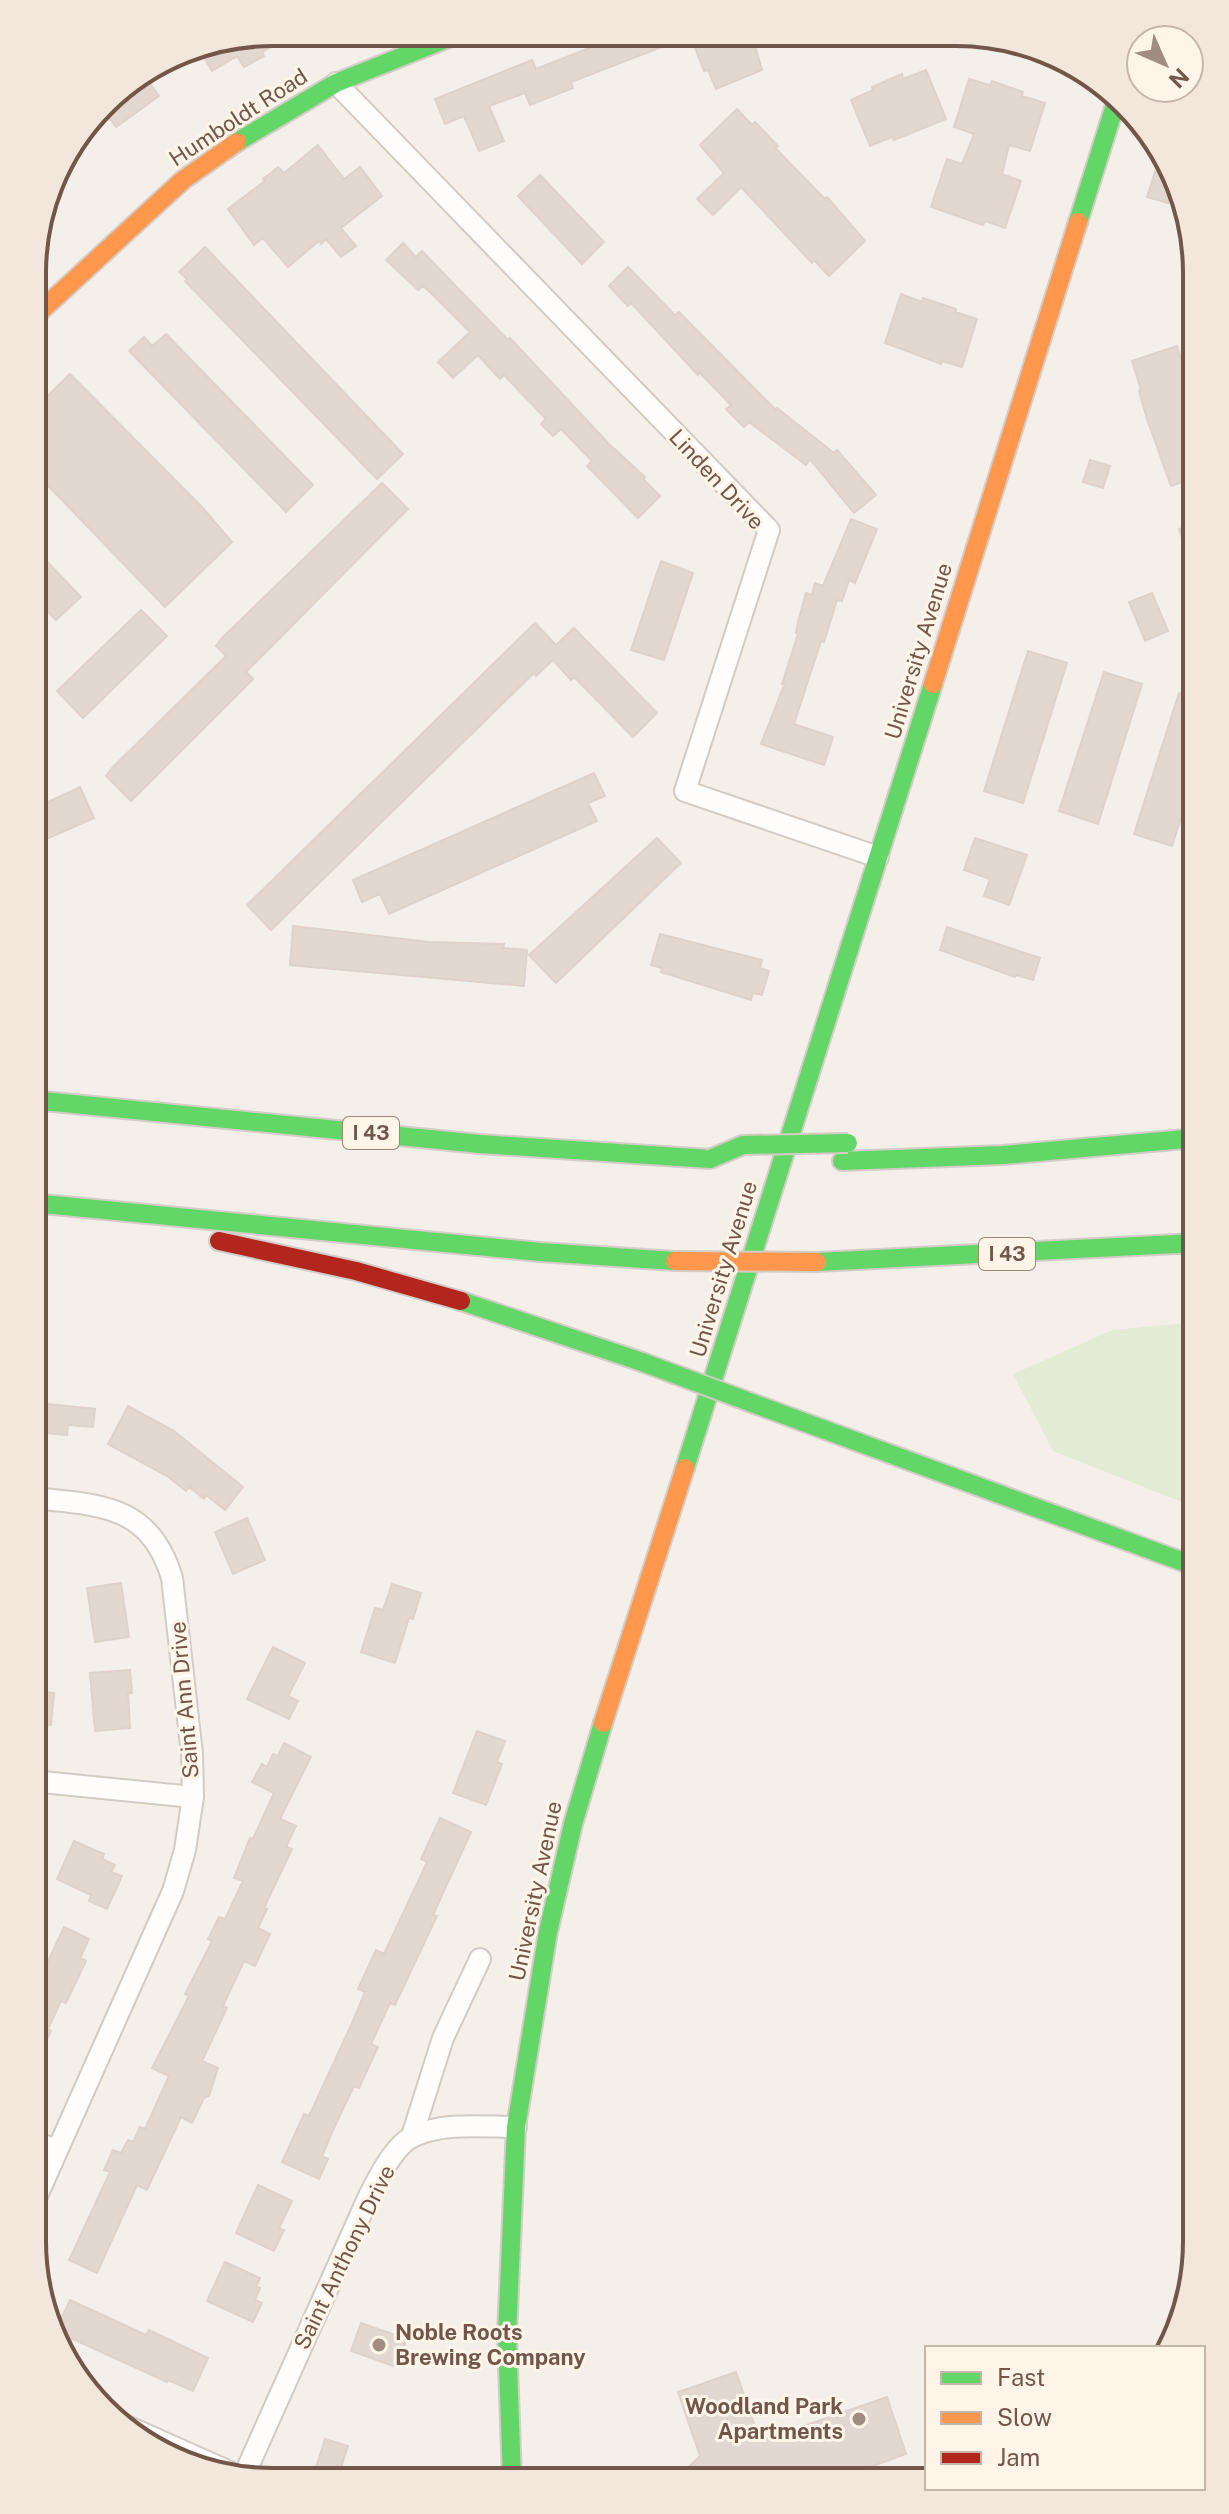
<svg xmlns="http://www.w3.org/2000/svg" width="1229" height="2514" viewBox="0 0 1229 2514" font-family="'Public Sans',sans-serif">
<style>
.green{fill:#e3ebd4}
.building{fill:#e2d8d0;stroke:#ded2cb;stroke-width:2}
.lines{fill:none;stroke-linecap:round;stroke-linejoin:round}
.street-casing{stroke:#d2cbc4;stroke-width:24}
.fast-casing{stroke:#d4ccc6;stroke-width:22}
.slow-casing{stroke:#d4ccc6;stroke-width:22}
.jam-casing{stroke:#d4ccc6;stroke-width:22}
.street{stroke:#fefdfc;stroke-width:20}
.fast{stroke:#63d668;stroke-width:18}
.slow{stroke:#ff974d;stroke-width:18}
.jam{stroke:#b3261e;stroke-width:18}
.fast-bridge-casing{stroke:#d4cbc5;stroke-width:22;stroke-linecap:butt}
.slow-bridge-casing{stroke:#d4cbc5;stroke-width:22;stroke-linecap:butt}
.fast-bridge{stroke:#63d668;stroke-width:18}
.slow-bridge{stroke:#ff974d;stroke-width:18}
.poi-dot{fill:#a08c82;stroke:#fef4e8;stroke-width:3}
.labels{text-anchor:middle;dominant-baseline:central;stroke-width:6;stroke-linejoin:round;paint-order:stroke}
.shield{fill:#fef4e8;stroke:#9c8579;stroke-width:2}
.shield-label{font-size:20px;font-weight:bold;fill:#72564a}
.street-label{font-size:22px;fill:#72564a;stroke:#fef4e8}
.poi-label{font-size:22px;font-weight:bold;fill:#72564a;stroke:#fef4e8;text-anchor:start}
.rim{fill:none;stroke:#72564a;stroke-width:4}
</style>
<rect width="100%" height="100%" fill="#f5efe9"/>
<path class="green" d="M 1197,1322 L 1197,1508 L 1053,1451 L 1013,1374 L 1112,1330 Z"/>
<path class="building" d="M 274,32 L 275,35 L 268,39 L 273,46 L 262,52 L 264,56 L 244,67 L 237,56 L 212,71 L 198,47 Z
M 610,34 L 657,34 L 662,47 L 571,82 L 573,88 L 530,105 L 525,93 L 489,106 L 504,141 L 479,151 L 464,116 L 445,124 L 435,99 L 532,60 L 536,69 L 612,39 Z
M 690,35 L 752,35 L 762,70 L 716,89 L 708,70 L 704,71 Z
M 926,70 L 946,119 L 894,140 L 892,137 L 870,146 L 851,100 L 873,90 L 872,87 L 902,74 L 903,79 Z
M 144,75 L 159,96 L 116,127 L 102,108 Z
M 969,79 L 990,85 L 992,81 L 1023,92 L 1022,96 L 1045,103 L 1030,151 L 1009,145 L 1002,174 L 1021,181 L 1005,228 L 985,221 L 983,225 L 931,207 L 947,159 L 962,164 L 974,134 L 954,127 Z
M 737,109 L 752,125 L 755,122 L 778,146 L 775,148 L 825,199 L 827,197 L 865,241 L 829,276 L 814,260 L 812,263 L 741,187 L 713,215 L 697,199 L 724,173 L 700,145 Z
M 318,145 L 344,179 L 360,167 L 382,196 L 341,228 L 356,246 L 341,257 L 326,239 L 321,244 L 319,241 L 288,267 L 263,238 L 254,245 L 228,209 L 265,181 L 263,179 L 278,167 L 284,173 Z
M 1159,159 L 1175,182 L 1168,203 L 1147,197 Z
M 540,175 L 604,242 L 582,264 L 518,196 Z
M 403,243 L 416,257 L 422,251 L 508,340 L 510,338 L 609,444 L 645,477 L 643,479 L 660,496 L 638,518 L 587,466 L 592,461 L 561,429 L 553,436 L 541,424 L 546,419 L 504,375 L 500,379 L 478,355 L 453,378 L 438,362 L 470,332 L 431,293 L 423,286 L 418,290 L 386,260 Z
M 205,247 L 403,454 L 377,479 L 185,281 L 187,279 L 179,272 Z
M 628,267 L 675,315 L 679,312 L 776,410 L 777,408 L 834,453 L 837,450 L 876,495 L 854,513 L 810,459 L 806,465 L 749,422 L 744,427 L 726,409 L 731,405 L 700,373 L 698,375 L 631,303 L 628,306 L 609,286 Z
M 901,294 L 922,302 L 923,298 L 956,309 L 955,312 L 977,319 L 962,367 L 942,361 L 941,364 L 885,343 Z
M 166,334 L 313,485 L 286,512 L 129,351 L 144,337 L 152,346 Z
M 1177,346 L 1187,376 L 1191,375 L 1196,390 L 1192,391 L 1197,405 L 1197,477 L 1171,486 L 1147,419 L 1139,391 L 1141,390 L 1132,361 Z
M 70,374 L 202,507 L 232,542 L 165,607 L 34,471 L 34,409 Z
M 1090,460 L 1110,466 L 1103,488 L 1083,482 Z
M 382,483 L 408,509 L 246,672 L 253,679 L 131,801 L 106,776 L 113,767 L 226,656 L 216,646 L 223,637 Z
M 851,519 L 877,529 L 855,583 L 849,580 L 842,601 L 837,600 L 824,642 L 821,641 L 794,724 L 833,737 L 824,765 L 761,744 L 784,685 L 782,684 L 798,634 L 796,633 L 798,622 L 806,593 L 812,595 L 815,583 L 823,586 Z
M 1197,522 L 1197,572 L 1194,573 L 1179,529 Z
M 34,548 L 81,597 L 56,620 L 34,597 Z
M 661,561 L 693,573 L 664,660 L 631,650 Z
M 1152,593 L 1168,631 L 1145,641 L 1129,602 Z
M 141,610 L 167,636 L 83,718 L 57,691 Z
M 535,623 L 556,645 L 574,628 L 657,713 L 633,737 L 574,677 L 571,680 L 553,660 L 536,676 L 534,673 L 271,930 L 247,905 Z
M 1028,651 L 1067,663 L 1023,803 L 984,791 Z
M 1104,672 L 1142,684 L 1098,824 L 1059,811 Z
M 1179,693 L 1197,699 L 1197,768 L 1172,846 L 1134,834 Z
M 594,773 L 605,796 L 588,803 L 597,821 L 389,914 L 380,894 L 362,902 L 353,880 Z
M 80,787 L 94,818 L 33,845 L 33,809 Z
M 657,838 L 681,863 L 556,983 L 529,955 Z
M 975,838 L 1027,855 L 1009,905 L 984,896 L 990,879 L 964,870 Z
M 293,926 L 429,942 L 504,944 L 503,948 L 527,950 L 524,986 L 290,965 Z
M 947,927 L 1040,958 L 1033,980 L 1016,975 L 1015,977 L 940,950 Z
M 660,934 L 762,960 L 760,968 L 769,971 L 762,995 L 753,993 L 751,1000 L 661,972 L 662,968 L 651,965 Z
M 38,1403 L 95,1409 L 93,1427 L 68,1425 L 67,1435 L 35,1432 Z
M 128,1406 L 174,1431 L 243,1487 L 225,1510 L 206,1495 L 204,1499 L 189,1487 L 186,1491 L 167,1476 L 108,1444 Z
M 247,1518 L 265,1560 L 233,1574 L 215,1532 Z
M 121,1583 L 129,1637 L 95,1642 L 87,1588 Z
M 392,1584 L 421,1593 L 413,1619 L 409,1618 L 395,1663 L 361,1652 L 375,1608 L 383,1610 Z
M 273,1647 L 305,1663 L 288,1696 L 298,1701 L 289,1719 L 247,1699 Z
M 130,1670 L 132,1693 L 128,1693 L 130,1728 L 95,1731 L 90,1673 Z
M 33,1691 L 54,1693 L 51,1725 L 33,1723 Z
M 477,1731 L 505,1741 L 497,1762 L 502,1764 L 486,1805 L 453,1793 Z
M 284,1743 L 311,1757 L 280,1819 L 296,1826 L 286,1847 L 292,1849 L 264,1908 L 267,1909 L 258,1928 L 270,1934 L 255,1966 L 244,1961 L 223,2006 L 227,2008 L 202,2061 L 218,2068 L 209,2096 L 204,2098 L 192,2123 L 181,2117 L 147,2190 L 137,2185 L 97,2273 L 69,2260 L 110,2172 L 104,2170 L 113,2150 L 121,2153 L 128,2140 L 133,2142 L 140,2127 L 145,2129 L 169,2076 L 152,2068 L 189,1996 L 185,1994 L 212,1941 L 208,1939 L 219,1917 L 225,1919 L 243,1881 L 234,1878 L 250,1838 L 253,1839 L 274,1793 L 252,1782 L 262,1764 L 267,1767 L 273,1754 L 278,1756 Z
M 440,1818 L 471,1832 L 433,1915 L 437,1916 L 395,2005 L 390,2003 L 371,2044 L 378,2047 L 359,2088 L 354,2086 L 334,2128 L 322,2156 L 328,2159 L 319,2179 L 282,2162 L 304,2114 L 309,2116 L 353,2021 L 365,1992 L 358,1989 L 376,1950 L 384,1954 L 427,1862 L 421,1859 Z
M 74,1841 L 104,1854 L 102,1859 L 115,1865 L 111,1872 L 122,1876 L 107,1909 L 89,1901 L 91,1895 L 57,1879 Z
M 64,1927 L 89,1939 L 80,1958 L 86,1961 L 66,2003 L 61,2001 L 48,2029 L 51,2031 L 32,2071 L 32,1996 Z
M 258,2185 L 292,2201 L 279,2228 L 284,2230 L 274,2251 L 236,2233 Z
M 225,2262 L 260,2278 L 256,2287 L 260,2288 L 255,2300 L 262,2303 L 253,2322 L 207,2301 Z
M 70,2300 L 146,2335 L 149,2330 L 208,2358 L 193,2391 L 168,2380 L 167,2382 L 55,2331 Z
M 361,2323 L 407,2339 L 396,2367 L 351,2351 Z
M 736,2372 L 760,2441 L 887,2397 L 906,2454 L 829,2482 L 773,2481 L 767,2470 L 756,2481 L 674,2481 L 700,2456 L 678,2392 Z
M 325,2439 L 348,2446 L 337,2480 L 312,2480 Z"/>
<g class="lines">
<g class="street-casing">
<path id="street" d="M 336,83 L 769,530 L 685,791 L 878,857
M 32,1781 L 193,1797
M 412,2136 L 443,2038 L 480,1959
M 32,2140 L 57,2151
M 32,2207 L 173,1891 L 185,1850 L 193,1797 L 192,1754 L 172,1578 C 150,1504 99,1505 33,1498
M 113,2420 L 243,2478
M 242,2480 L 369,2196 C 378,2178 395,2144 414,2136 C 445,2122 483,2127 516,2127"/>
</g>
<g class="fast-casing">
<path id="fast" d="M 237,142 L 336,83 L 461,33
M 1078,222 L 1118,96
M 33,1100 L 480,1144 L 710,1159
M 842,1161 L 1003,1155 L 1197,1138
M 33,1203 L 540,1252 L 675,1261
M 817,1262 L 1197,1243
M 461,1301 L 642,1362
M 771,1410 L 1197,1567
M 685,1468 L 933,684
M 512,2481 L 507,2335 L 516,2127 L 548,1932 L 573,1824 L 603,1723"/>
</g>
<g class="slow-casing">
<path id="slow" d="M 34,317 L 183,180 L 237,142
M 933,684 L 1078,222
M 603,1723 L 685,1468"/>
</g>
<g class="jam-casing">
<path id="jam" d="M 219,1241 L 356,1271 L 461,1301"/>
</g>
<use href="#street" class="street"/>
<use href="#fast" class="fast"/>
<use href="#slow" class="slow"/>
<use href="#jam" class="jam"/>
<g class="fast-bridge-casing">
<path id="fast-bridge" d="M 710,1159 L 743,1145 L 848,1143
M 642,1362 L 771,1410"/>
</g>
<g class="slow-bridge-casing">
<path id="slow-bridge" d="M 675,1261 L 817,1262"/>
</g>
<use href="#fast-bridge" class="fast-bridge"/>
<use href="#slow-bridge" class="slow-bridge"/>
</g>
<g class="poi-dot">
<circle cx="379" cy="2345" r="8"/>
<circle cx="859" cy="2419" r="8"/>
</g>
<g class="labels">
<g class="shield">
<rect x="343" y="1117" width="56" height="32" rx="6"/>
<rect x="979" y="1238" width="56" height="32" rx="6"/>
</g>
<g class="shield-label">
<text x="371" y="1133">I 43</text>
<text x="1007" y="1254">I 43</text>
</g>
<g class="street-label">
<text transform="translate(238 117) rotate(-33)">Humboldt Road</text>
<text transform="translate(717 479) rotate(47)">Linden Drive</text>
<text transform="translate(918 651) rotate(-73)">University Avenue</text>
<text transform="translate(723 1269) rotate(-73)">University Avenue</text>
<text transform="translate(184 1700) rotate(-95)">Saint Ann Drive</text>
<text transform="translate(535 1891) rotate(-78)">University Avenue</text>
<text transform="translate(344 2257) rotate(-64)">Saint Anthony Drive</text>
</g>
<g class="poi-label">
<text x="395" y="2332">Noble Roots<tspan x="395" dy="25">Brewing Company</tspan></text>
<text x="843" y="2406" text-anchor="end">Woodland Park<tspan x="843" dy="25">Apartments</tspan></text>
</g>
</g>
<path d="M0 0H1229V2514H0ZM273 46H956A227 227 0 0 1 1183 273V2241A227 227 0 0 1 956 2468H273A227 227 0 0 1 46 2241V273A227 227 0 0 1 273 46Z" fill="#f3e7db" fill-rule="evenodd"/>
<path class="rim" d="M273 46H956A227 227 0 0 1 1183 273V2241A227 227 0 0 1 956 2468H273A227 227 0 0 1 46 2241V273A227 227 0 0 1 273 46Z"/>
<rect x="925" y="2346" width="280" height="144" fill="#fef4e8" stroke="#c6b5a9" stroke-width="2"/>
<rect x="941" y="2372" width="40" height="12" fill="#63d668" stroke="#c6b5a9" stroke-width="2"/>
<text x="997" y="2386" font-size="24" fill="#72564a">Fast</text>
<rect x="941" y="2412" width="40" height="12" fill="#ff974d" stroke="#c6b5a9" stroke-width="2"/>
<text x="997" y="2426" font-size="24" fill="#72564a">Slow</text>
<rect x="941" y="2452" width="40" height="12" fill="#b3261e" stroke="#c6b5a9" stroke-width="2"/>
<text x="997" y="2466" font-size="24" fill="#72564a">Jam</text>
<g transform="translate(1165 64) rotate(135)"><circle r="38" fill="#fef4e8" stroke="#c6b5a9" stroke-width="2"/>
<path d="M0-6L14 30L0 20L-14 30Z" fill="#a08c82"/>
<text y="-12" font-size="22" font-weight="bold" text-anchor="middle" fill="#72564a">N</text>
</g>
</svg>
